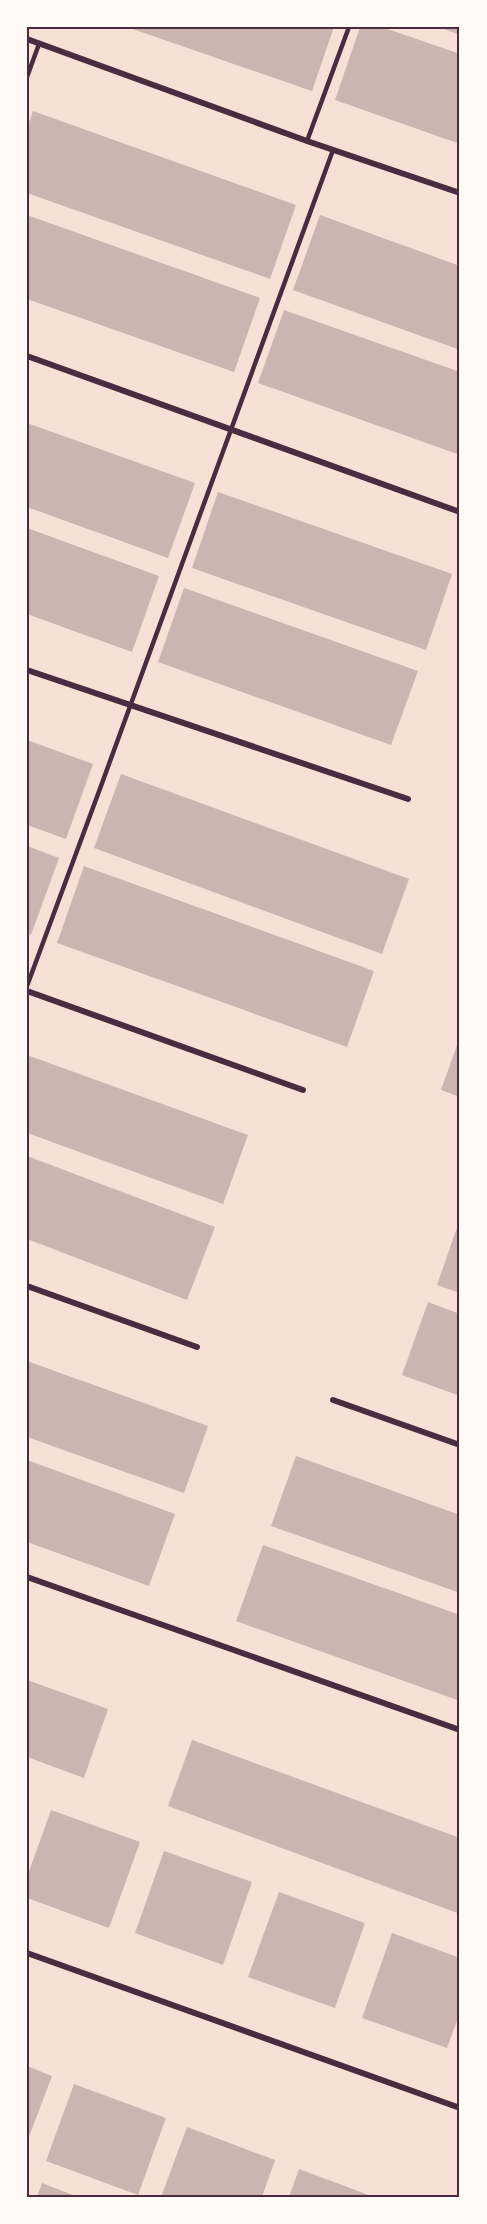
<svg xmlns="http://www.w3.org/2000/svg" width="487" height="2224" viewBox="0 0 487 2224" font-family="'Work Sans',sans-serif">
<style>
.building{fill:#ccb4b1}
.lines{fill:none;stroke-linecap:round;stroke-linejoin:round}
.service{stroke:#4a2c40;stroke-width:4.5}
.minor{stroke:#4a2c40;stroke-width:6}
.neatline{fill:none;stroke:#4a2c40;stroke-width:2}
</style>
<rect width="100%" height="100%" fill="#f7e1d7"/>
<path class="building" d="M 127,27 L 334,27 L 312,91 Z
M 360,27 L 382,27 L 460,54 L 460,144 L 335,100 Z
M 439,27 L 460,27 L 460,35 Z
M 33,111 L 296,205 L 270,279 L 27,193 L 27,128 Z
M 27,215 L 260,298 L 234,372 L 27,299 Z
M 320,215 L 460,266 L 460,350 L 293,290 Z
M 284,310 L 460,372 L 460,455 L 258,383 Z
M 27,423 L 195,483 L 168,558 L 27,507 Z
M 218,492 L 452,574 L 426,650 L 192,568 Z
M 27,528 L 159,576 L 132,652 L 27,614 Z
M 184,588 L 418,671 L 391,745 L 158,662 Z
M 27,740 L 93,764 L 66,839 L 27,825 Z
M 121,774 L 409,879 L 382,954 L 94,848 Z
M 27,846 L 59,858 L 31,935 L 27,933 Z
M 84,866 L 374,971 L 347,1047 L 57,943 Z
M 460,1037 L 460,1097 L 441,1090 Z
M 27,1055 L 248,1135 L 223,1204 L 27,1133 Z
M 27,1156 L 215,1227 L 187,1300 L 27,1239 Z
M 460,1219 L 460,1293 L 437,1285 Z
M 428,1302 L 460,1314 L 460,1396 L 402,1375 Z
M 27,1361 L 208,1426 L 184,1493 L 27,1437 Z
M 296,1456 L 460,1515 L 460,1593 L 271,1526 Z
M 27,1460 L 175,1514 L 149,1586 L 27,1542 Z
M 263,1545 L 460,1615 L 460,1701 L 236,1621 Z
M 27,1680 L 108,1709 L 84,1778 L 27,1757 Z
M 192,1740 L 460,1838 L 460,1914 L 168,1806 Z
M 51,1810 L 140,1842 L 109,1928 L 27,1898 L 27,1877 Z
M 164,1851 L 252,1882 L 223,1965 L 135,1933 Z
M 279,1892 L 365,1923 L 335,2008 L 248,1977 Z
M 392,1933 L 460,1958 L 460,2013 L 447,2048 L 362,2018 Z
M 27,2066 L 52,2076 L 27,2142 Z
M 74,2084 L 166,2118 L 138,2195 L 46,2161 Z
M 187,2127 L 275,2160 L 262,2197 L 161,2197 Z
M 299,2169 L 374,2197 L 289,2197 Z
M 42,2183 L 78,2197 L 37,2197 Z"/>
<g class="lines">
<path class="service" d="M 27,77 L 39,44
M 307,141 L 349,27
M 27,986 C 131,708 230,428 333,150"/>
<path class="minor" d="M 27,39 L 307,141 L 460,193
M 27,356 L 460,512
M 27,670 L 408,799
M 27,991 L 303,1090
M 27,1286 L 197,1347
M 333,1400 L 460,1445
M 27,1577 L 460,1730
M 27,1953 L 460,2108"/>
</g>
<rect width="487" height="2224" fill="none" stroke="#fffaf5" stroke-width="57"/>
<rect x="28" y="28" width="430" height="2168" class="neatline"/>
</svg>
